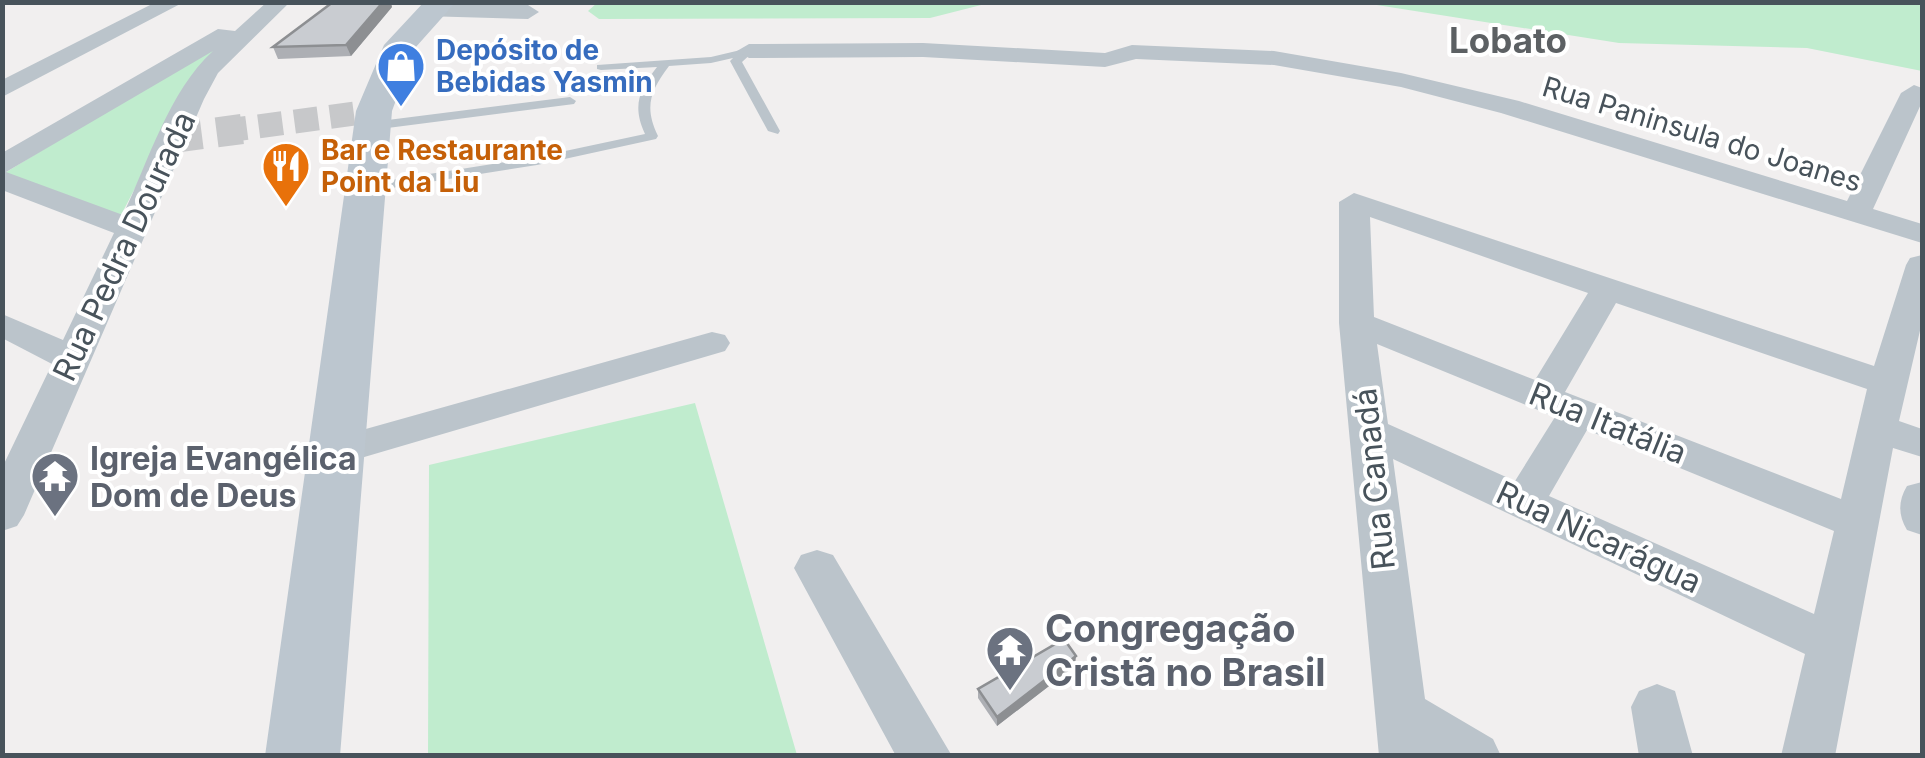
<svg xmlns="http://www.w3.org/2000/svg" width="1925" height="758" viewBox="0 0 1925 758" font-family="Inter,sans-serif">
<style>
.green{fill:#c0ecce}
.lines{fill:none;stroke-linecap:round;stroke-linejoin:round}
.street-tunnel-far1{stroke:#c7c8ca;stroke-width:24;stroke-dasharray:24 12;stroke-linecap:butt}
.street-tunnel{stroke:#c7c8ca;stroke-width:30;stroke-dasharray:30 15;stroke-linecap:butt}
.lane{fill:#bbc4cb;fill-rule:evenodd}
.street{fill:#bbc4cb;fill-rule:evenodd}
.secondary{fill:#bcc6cf;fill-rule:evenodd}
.wall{fill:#adafb4}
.shaded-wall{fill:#8d8f92}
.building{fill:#c9ccd1;stroke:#8d8f92;stroke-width:2.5}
.labels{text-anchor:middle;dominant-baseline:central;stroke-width:8;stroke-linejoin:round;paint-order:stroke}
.far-shop-label{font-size:28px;font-weight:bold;fill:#366cbe;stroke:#fff;text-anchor:start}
.far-street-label{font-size:28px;fill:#48535b;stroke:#fff}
.far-food-label{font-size:28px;font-weight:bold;fill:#c56008;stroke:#fff;text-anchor:start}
.street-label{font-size:32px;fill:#48535b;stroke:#fff}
.worship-label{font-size:32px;font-weight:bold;fill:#5b616d;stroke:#fff;text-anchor:start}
.far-district-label{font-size:35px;font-weight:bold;fill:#5c6063;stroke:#fff}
.near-worship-label{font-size:38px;font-weight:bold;fill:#5b616d;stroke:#fff;text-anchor:start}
</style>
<rect width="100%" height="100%" fill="#f1efef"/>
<path class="green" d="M 597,3 L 597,2 L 989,3 L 930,18 L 599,19 L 588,11 Z
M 1364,3 L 1922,3 L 1922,71 L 1807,48 L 1619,43 Z
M 207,50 L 220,50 L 197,69 L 120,217 L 3,174 Z
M 695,403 L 797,755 L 428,755 L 429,465 Z"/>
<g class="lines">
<path class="street-tunnel-far1" d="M 223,131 L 374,111"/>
<path class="street-tunnel" d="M 172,138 L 242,129"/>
<path class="lane" d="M 749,48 L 754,51 L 742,62 L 780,131 L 778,134 L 768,131 L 730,61 L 733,58 L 711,63 L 669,66 C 650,91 644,107 658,136 L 656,139 L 537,165 L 366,192 L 359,188 L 366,184 L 537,157 L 645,134 C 632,106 639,90 657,67 L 601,70 L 597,69 L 597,65 L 711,57 Z
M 570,97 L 576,101 L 574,104 L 372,130 L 366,126 L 372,122 Z"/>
<path class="street" d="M 156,2 L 184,2 L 2,97 L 2,80 Z
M 267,2 L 290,2 L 218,73 L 204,99 L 24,515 L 17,526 L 2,531 L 2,468 L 52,364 L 2,338 L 2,314 L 63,340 L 114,233 L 2,190 L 2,153 L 218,29 L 235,31 ZM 213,51 C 169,91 148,162 123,215 L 6,172 Z
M 431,4 L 528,5 L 539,12 L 528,19 L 423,16 L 420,11 Z
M 923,43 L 1105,53 L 1132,45 L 1274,51 L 1401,73 L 1519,101 L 1847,201 L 1901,93 L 1914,85 L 1922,88 L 1922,102 L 1873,209 L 1922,224 L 1922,243 L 1501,113 L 1401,87 L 1274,65 L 1136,59 L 1105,67 L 923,57 L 749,58 L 737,51 L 749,44 Z
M 1354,193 L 1874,366 L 1906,265 L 1910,258 L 1922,255 L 1922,322 L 1899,421 L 1922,429 L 1922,457 L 1893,448 L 1835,756 L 1781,756 L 1805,654 L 1393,459 L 1425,699 L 1493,739 L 1501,756 L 1379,756 L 1339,323 L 1339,202 ZM 1370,217 L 1588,293 L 1535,380 L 1374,317 ZM 1616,303 L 1867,389 L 1841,499 L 1565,392 ZM 1377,344 L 1555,417 L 1515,481 L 1388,424 ZM 1587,430 L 1834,531 L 1814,614 L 1549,496 Z
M 712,332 L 725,335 L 730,343 L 725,351 L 337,465 L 323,461 L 317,451 L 323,441 Z
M 1922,482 L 1922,535 L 1907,530 C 1898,515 1898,501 1907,486 Z
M 817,550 L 833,555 L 952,756 L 896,756 L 794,568 L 801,555 Z
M 1657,684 L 1675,691 L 1693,756 L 1639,756 L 1631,707 L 1639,691 Z"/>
<path class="secondary" d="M 424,2 L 456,2 L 415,48 L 392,111 L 340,756 L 265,756 L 356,111 L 384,45 Z"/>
</g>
<path class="wall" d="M 392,7 L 351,56 L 278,59 L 273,47 Z
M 1075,666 L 997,726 L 978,698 L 978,689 Z"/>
<path class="shaded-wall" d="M 383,2 L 391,2 L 392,7 L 351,56 L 346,45 Z
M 1076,656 L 1075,666 L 997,726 L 997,717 Z"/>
<path class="building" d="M 333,2 L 383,2 L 346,45 L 273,47 Z
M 1064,639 L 1076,656 L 997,717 L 978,689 Z"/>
<defs>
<g id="shop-pin" transform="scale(2.5)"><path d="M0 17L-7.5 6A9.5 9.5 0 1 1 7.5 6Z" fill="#3f7fe0" stroke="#fff"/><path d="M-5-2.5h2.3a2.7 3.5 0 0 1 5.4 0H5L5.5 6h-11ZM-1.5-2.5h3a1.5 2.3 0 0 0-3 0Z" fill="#fff"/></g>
<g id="restaurant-pin" transform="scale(2.5)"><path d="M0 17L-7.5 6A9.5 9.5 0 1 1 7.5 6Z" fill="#e8710a" stroke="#fff"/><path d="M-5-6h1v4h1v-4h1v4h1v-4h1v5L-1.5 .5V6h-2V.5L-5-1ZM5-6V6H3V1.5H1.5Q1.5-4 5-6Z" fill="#fff"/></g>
<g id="temple-pin" transform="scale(2.5)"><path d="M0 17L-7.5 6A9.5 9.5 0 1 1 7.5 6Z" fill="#6b7280" stroke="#fff"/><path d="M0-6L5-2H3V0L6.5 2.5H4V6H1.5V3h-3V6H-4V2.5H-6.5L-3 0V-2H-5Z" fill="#fff"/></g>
</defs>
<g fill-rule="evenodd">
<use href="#shop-pin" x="401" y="66"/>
<use href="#restaurant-pin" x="286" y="166"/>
<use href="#temple-pin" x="55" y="476"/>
<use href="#temple-pin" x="1010" y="650"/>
</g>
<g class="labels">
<g class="far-shop-label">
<text x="436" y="50">Depósito de<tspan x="436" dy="32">Bebidas Yasmin</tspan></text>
</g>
<g class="far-street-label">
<text transform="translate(1702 134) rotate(17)">Rua Paninsula do Joanes</text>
</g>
<g class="far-food-label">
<text x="321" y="150">Bar e Restaurante<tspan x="321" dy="32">Point da Liu</tspan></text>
</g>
<g class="street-label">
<text transform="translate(124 246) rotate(-65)">Rua Pedra Dourada</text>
<text transform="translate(1608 423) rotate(22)">Rua Itatália</text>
<text transform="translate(1374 479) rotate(-96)">Rua Canadá</text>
<text transform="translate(1599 537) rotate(25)">Rua Nicarágua</text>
</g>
<g class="worship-label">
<text x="90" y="458">Igreja Evangélica<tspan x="90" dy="37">Dom de Deus</tspan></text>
</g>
<g class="far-district-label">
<text x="1508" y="40">Lobato</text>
</g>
<g class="near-worship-label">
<text x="1045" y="628">Congregação<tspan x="1045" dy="44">Cristã no Brasil</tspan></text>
</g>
</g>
<rect width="1925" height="758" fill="none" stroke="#48535b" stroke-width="10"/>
</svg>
